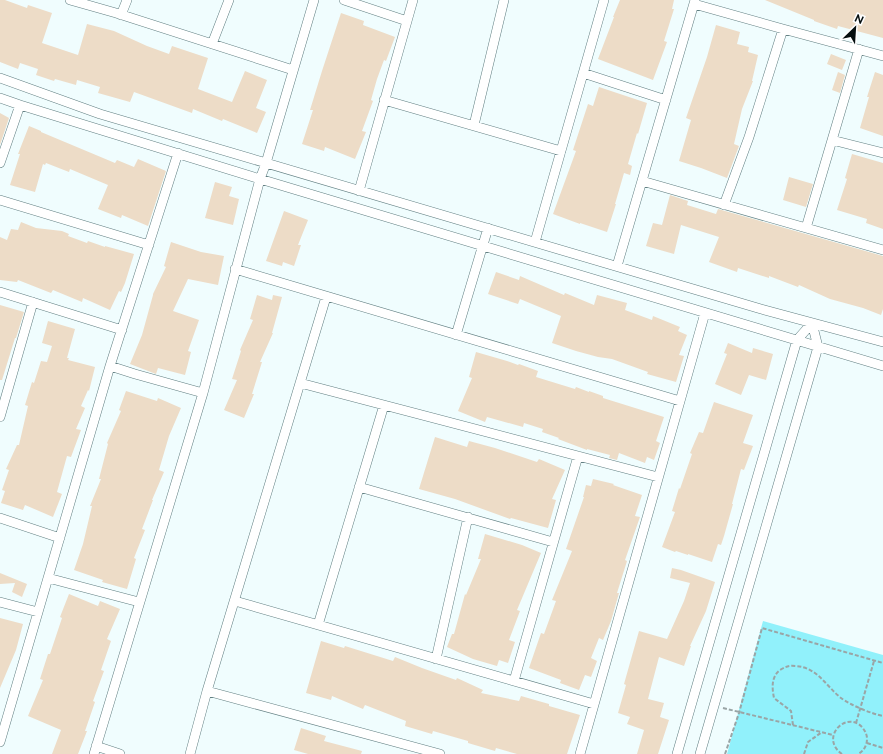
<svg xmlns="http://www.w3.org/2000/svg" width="883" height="754" viewBox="0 0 883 754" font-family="Raleway,sans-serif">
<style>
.green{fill:#91f1fb}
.building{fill:#eddcc7}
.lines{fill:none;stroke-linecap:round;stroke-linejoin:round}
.minor-casing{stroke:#617f82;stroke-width:10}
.path{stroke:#9aa5a6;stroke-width:2;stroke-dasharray:4 2;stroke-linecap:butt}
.minor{stroke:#fff;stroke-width:9}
</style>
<rect width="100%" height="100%" fill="#f0fdfe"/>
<path class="green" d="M 763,621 L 883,655 L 883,754 L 727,754 Z"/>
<path class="building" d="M 0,0 L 5,0 L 27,8 L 28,5 L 52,13 L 42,43 L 78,55 L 87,24 L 114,31 L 147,46 L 169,54 L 172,46 L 208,58 L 198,89 L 232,102 L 245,71 L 267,80 L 256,108 L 266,112 L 257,133 L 223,119 L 222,121 L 193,109 L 192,113 L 134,92 L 130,102 L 98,93 L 100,87 L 77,80 L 76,85 L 55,79 L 54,81 L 36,75 L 38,69 L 20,63 L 18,69 L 0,62 Z
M 620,0 L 674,0 L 672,9 L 674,9 L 664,41 L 667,42 L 653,80 L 598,59 L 614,17 L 613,17 Z
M 765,0 L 883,0 L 883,38 L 838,26 L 837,29 L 814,21 L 814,20 Z
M 341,13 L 364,21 L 363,25 L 395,37 L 386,61 L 384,60 L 377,79 L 371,100 L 373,101 L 362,131 L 366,132 L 355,159 L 325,147 L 324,151 L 302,144 L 313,110 L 310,110 L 322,71 Z
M 716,25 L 740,32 L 737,44 L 749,47 L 748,52 L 758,55 L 752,81 L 753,81 L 742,109 L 734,144 L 739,146 L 727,178 L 701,168 L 679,161 L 691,120 L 686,118 L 707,57 Z
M 831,54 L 846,60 L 842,70 L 827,64 Z
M 838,72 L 845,75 L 840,93 L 832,90 Z
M 875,72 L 883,75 L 883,136 L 860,128 L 869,97 L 867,97 Z
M 599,87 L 647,103 L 638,134 L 637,133 L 628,164 L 632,166 L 630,175 L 624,173 L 615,204 L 616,204 L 607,232 L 580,223 L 580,224 L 553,214 L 576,151 L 573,150 L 588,104 L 593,106 Z
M 0,113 L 9,118 L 0,145 Z
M 29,126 L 41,131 L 41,132 L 115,163 L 117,160 L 134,167 L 138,159 L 166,171 L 148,226 L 122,215 L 121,218 L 98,209 L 108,185 L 70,169 L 69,172 L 46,163 L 45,165 L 43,164 L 35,192 L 10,185 L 20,154 L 18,154 Z
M 852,154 L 883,163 L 883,229 L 866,223 L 867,219 L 837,210 L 847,179 L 845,178 Z
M 789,177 L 813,184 L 806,207 L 783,200 Z
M 215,182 L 232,187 L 229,196 L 239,199 L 233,225 L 205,218 Z
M 670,195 L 688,201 L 687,205 L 716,214 L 718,209 L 883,256 L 883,309 L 881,315 L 863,308 L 830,299 L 799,285 L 798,287 L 769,276 L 769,278 L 738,268 L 737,272 L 709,262 L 719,237 L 681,225 L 674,254 L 646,246 L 653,223 L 662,225 Z
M 284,211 L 308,220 L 298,245 L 301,245 L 294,266 L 283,262 L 282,266 L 266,261 Z
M 21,222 L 36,228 L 62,231 L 69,234 L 68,236 L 87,243 L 88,241 L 105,247 L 105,246 L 134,254 L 125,283 L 121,292 L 119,291 L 110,310 L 83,298 L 82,302 L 53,290 L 51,293 L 18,280 L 17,282 L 0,280 L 0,237 L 7,240 L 11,229 L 18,230 Z
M 171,242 L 201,252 L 224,256 L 218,285 L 188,279 L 173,311 L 199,320 L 188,351 L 191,352 L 185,375 L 158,368 L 156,374 L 130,364 L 142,335 L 153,295 L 153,294 L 166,267 L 164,266 Z
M 496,272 L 519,280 L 520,276 L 564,295 L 565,293 L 594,305 L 597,295 L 627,303 L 625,310 L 652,320 L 653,316 L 680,327 L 678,331 L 687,335 L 679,355 L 684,356 L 676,382 L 647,374 L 648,372 L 612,359 L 598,357 L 576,351 L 552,343 L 561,316 L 520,299 L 518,304 L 488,294 Z
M 257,295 L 272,300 L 273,295 L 282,297 L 272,333 L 273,333 L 260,362 L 262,362 L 252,394 L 254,394 L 244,418 L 224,410 L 237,380 L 232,379 L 241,351 L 240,350 L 253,320 L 250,319 Z
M 0,305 L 24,312 L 16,338 L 15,338 L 2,380 L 0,380 Z
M 48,321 L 75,329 L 67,358 L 69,358 L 68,360 L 95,367 L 89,391 L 88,390 L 81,406 L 85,408 L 76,429 L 81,430 L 71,457 L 67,456 L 57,492 L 62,494 L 53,517 L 25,505 L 23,510 L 1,503 L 5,491 L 2,490 L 9,470 L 6,469 L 17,445 L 19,445 L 28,406 L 25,405 L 32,382 L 34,383 L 41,361 L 47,362 L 52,346 L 42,343 Z
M 728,343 L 752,353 L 753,348 L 773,354 L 766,380 L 749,375 L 741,395 L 715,384 L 727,354 L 724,353 Z
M 476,352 L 507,361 L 518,365 L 519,364 L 538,371 L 536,377 L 575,389 L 576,387 L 589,392 L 589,391 L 603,396 L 603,398 L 664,417 L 656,441 L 660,443 L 654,460 L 647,457 L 645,463 L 619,453 L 617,460 L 609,458 L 610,455 L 587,449 L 587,450 L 558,439 L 559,438 L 542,432 L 543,429 L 524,423 L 523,427 L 487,417 L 485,422 L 458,411 L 472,378 L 469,377 Z
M 126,391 L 157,401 L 158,398 L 181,408 L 169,436 L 159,470 L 164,472 L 152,500 L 153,500 L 142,529 L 145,530 L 134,558 L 136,559 L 127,589 L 102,582 L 103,580 L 74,570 L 83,544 L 92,506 L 90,506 L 101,479 L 99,479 L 108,444 L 107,443 L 121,411 L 119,410 Z
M 714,402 L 753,415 L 743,443 L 753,446 L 744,470 L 741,469 L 732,504 L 733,504 L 724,536 L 721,545 L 718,544 L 712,562 L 688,554 L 688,555 L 676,551 L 675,552 L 662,547 L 675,512 L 672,511 L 679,488 L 680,489 L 692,454 L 690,453 L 699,432 L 703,433 Z
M 435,437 L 467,447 L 469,441 L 495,448 L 537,462 L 539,459 L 565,470 L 552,499 L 556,500 L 548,528 L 511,518 L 510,519 L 455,499 L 419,489 Z
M 593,479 L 614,484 L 613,485 L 642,495 L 635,516 L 640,517 L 625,560 L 627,561 L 617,593 L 619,593 L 611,621 L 603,640 L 599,638 L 591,658 L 597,661 L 591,677 L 585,675 L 579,690 L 560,683 L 561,680 L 529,668 L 541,633 L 544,634 L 556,601 L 552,600 L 572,551 L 566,549 L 584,497 L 583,497 L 586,485 L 591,486 Z
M 485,534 L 522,545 L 541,553 L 517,610 L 520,611 L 509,640 L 515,642 L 508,663 L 499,660 L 497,666 L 473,659 L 447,647 L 452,634 L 454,634 L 465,594 L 466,595 L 481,559 L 478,559 Z
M 672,568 L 681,570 L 715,582 L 706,611 L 690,646 L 691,646 L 684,666 L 659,657 L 648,699 L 664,703 L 660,717 L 669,720 L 658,754 L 637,754 L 644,730 L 627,724 L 630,717 L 618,713 L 626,685 L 624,684 L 639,631 L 667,639 L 684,601 L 690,583 L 670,578 Z
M 0,573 L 27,584 L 22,597 L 12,592 L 15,583 L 0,584 Z
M 69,594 L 98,606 L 100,601 L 120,609 L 107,639 L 111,641 L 101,670 L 104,671 L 93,701 L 95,702 L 85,731 L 87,731 L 78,754 L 52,754 L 61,730 L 28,716 L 43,680 L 40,679 L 48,654 L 50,654 L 62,618 L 60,617 Z
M 0,618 L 23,624 L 16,650 L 0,688 Z
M 321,641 L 344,648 L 345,646 L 393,661 L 395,657 L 422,668 L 456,680 L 457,678 L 483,690 L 481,693 L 519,701 L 521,696 L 549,704 L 549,706 L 580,715 L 567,754 L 517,754 L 496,748 L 495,751 L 468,743 L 468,741 L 433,731 L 432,734 L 405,726 L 406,721 L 365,705 L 363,709 L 332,696 L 331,700 L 306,693 Z
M 301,728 L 326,736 L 324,741 L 362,751 L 361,754 L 308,754 L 294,750 Z"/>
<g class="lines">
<g class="minor-casing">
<path id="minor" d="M 70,0 L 116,13 L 293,70
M 344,0 L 407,21
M 694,4 L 783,29 L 883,56
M 121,15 L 127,0
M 212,44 L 229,0
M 583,73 L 666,100
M 0,78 L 100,114 L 761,309 L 883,342
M 0,98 L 20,105 L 260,179 L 883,366
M 384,100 L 561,151
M 474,125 L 504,0
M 832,140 L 883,153
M 0,163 L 20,105
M 642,181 L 883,250
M 359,191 L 413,0
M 0,200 L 149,245
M 724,205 L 749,137 L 783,29
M 806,228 L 859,49
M 535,242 L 604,0
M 617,266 L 695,0
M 235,269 L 680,401
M 0,292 L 122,330
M 456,335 L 488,228
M 110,366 L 135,374 L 203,393
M 300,383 L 658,477
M 0,417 L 33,302
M 359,487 L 553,542
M 0,518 L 60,538
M 48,578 L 139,602
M 235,601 L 594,704
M 0,602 L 38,612
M 318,625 L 384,405
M 436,659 L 468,517
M 514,681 L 578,456
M 207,691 L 440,754
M 0,742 L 110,366 L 178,153
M 96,746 L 120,754
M 94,754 L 203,393 L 260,179 L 266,163 L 314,0
M 190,754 L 207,691 L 326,297
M 580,754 L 705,313
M 677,754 L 797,340 L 812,323
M 700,754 L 818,347 L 812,323"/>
</g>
<path class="path" d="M 723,708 L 833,735
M 856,723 L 874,661
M 793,725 L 791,711 L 774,698 C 772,688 771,677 780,670 C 785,667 789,665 795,666 C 817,667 825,685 841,698 C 850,705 872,714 883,716
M 867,743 L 883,748
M 725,754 L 739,713 L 762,628 L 883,663
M 804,754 L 808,742 L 822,732
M 842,754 C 819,738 846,710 862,727 C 865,731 867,734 867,739 C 867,745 864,751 858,754"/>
<use href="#minor" class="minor"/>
</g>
<g transform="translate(855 28) rotate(25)" stroke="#ffffff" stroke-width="3" paint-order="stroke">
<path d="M0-3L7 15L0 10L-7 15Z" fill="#050f10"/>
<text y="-6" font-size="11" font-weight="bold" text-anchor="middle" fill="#050f10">N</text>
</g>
</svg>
